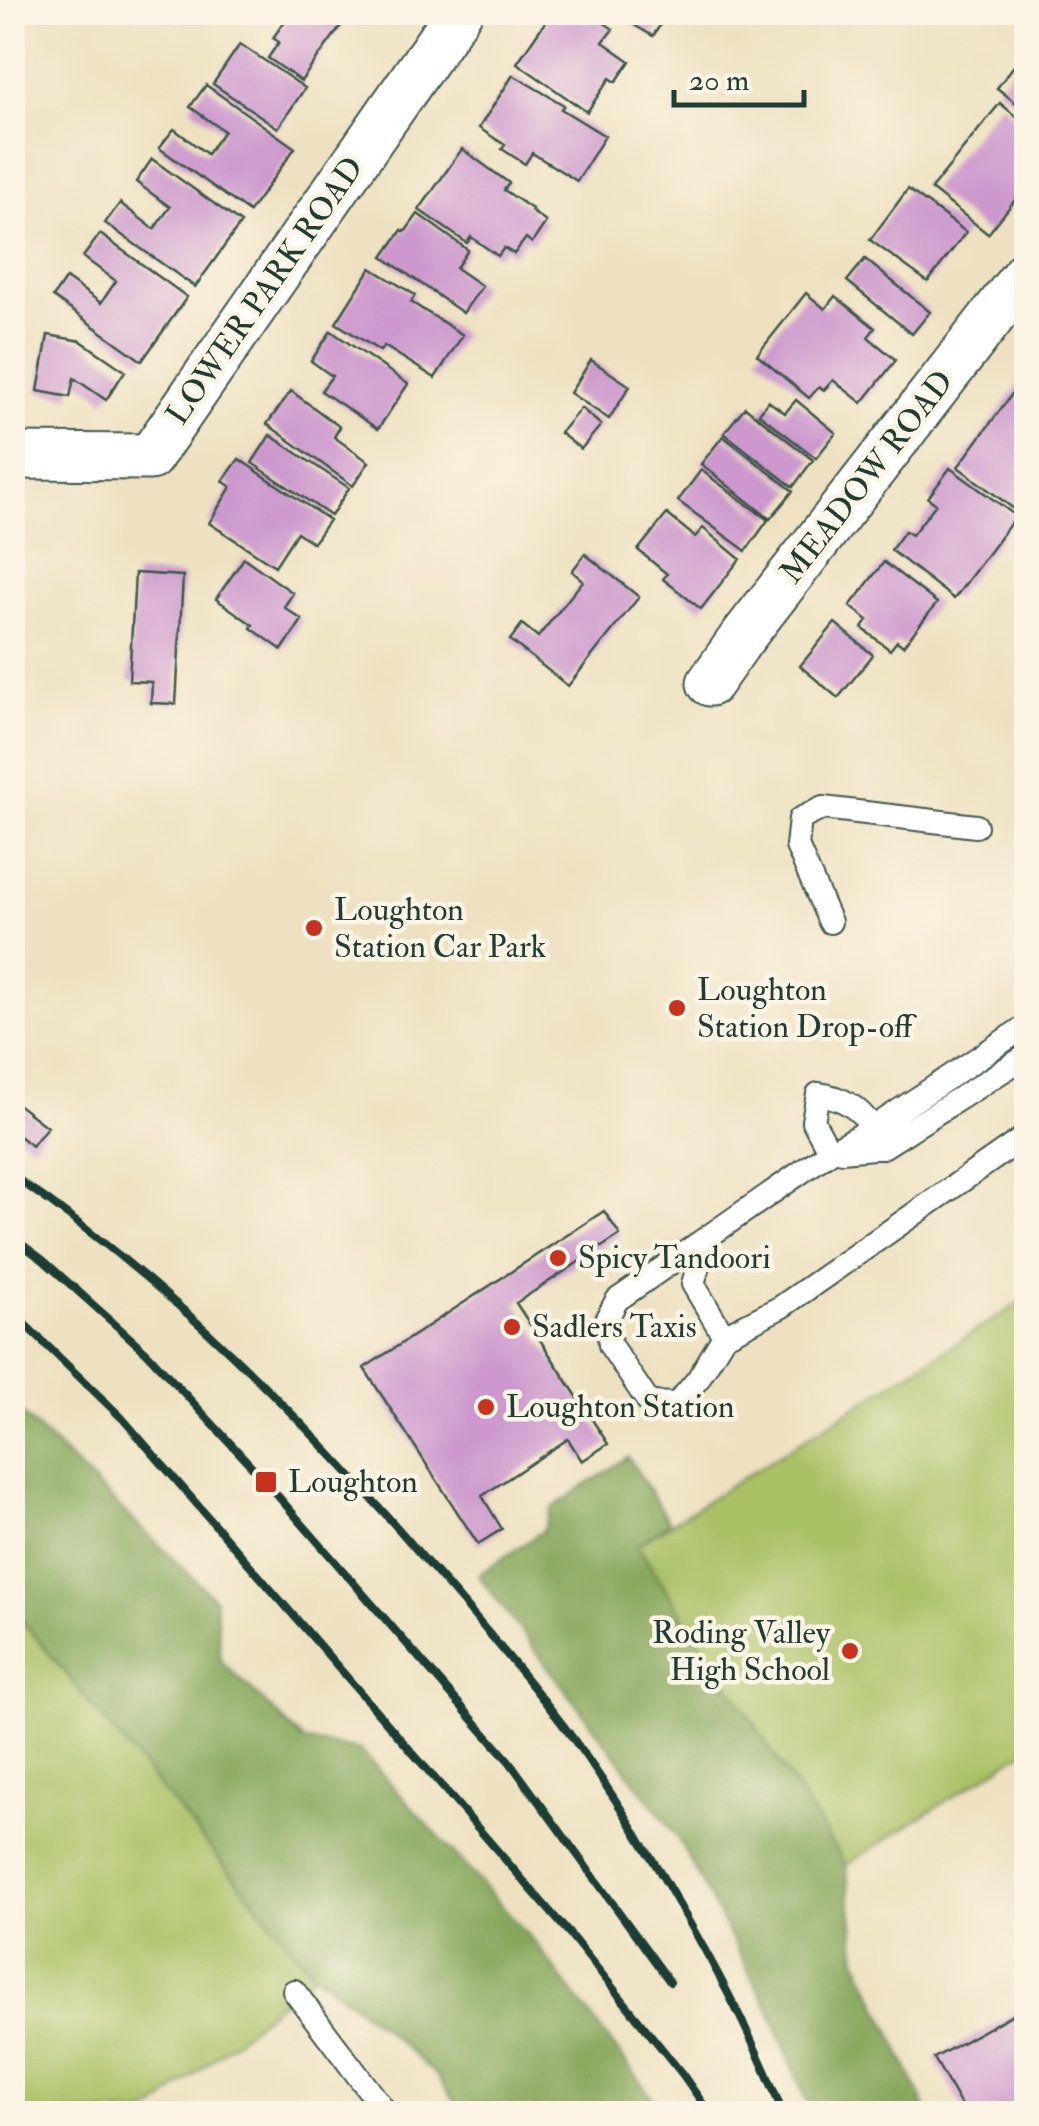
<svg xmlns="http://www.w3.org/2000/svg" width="1039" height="2126" viewBox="0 0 1039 2126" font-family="'IM FELL Double Pica',serif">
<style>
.green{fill:#aac166;stroke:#647f4d;stroke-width:2.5}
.forest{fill:#87a75b;stroke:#537248;stroke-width:2.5}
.building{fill:#cc98cd}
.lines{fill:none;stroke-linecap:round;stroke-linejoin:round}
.service-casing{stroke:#3e5649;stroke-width:26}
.minor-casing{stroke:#3e5649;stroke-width:49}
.service{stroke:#fff;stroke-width:22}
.minor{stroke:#fff;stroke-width:45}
.rail{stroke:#1f3d34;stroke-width:8}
.poi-dot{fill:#c8321e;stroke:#fcf5e5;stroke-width:4}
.labels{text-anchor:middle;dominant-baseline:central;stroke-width:9;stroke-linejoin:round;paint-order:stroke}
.street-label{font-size:32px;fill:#1f3d34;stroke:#fcf5e5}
.poi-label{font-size:32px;fill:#1f3d34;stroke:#fcf5e5;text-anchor:start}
</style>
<rect width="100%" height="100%" fill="#fcf5e5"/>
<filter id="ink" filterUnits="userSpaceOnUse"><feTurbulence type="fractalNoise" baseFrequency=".01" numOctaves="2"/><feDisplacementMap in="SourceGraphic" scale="20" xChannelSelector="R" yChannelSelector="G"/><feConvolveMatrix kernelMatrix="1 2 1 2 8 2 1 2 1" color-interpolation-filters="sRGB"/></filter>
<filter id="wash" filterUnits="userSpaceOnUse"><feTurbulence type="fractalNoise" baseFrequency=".0048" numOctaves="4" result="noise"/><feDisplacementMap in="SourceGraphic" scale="40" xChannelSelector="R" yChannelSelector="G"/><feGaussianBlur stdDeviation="2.25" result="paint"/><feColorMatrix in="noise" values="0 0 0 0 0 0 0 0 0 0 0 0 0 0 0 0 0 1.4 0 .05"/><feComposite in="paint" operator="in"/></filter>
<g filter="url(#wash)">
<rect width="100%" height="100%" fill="#eee1c1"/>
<path class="green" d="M 1026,1299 L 1026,1750 L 846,1865 L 637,1545 Z
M 12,1609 L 314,1974 L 149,2113 L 13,2113 Z"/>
<path class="forest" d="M 12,1404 L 215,1599 L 221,1661 L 304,1741 L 360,1750 L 535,1943 L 664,2113 L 463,2113 L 436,2075 L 383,2028 L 314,1974 L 13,1609 Z
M 628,1457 L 670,1523 L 637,1545 L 846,1865 L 857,1959 L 928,2113 L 811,2113 L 771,2013 L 676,1835 L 478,1575 L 543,1531 L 552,1508 Z"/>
<g id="blocks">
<path class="building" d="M 291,12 L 351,12 L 301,81 L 268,58 L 279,42 L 273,38 Z
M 552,12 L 589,12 L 613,29 L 603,42 L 630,61 L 616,82 L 610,78 L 587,112 L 517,63 Z
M 612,12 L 685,12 L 680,20 L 668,13 L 653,36 Z
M 240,44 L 305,88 L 278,128 L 213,84 Z
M 1026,50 L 1026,111 L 997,88 Z
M 513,75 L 564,105 L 561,109 L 605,136 L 577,181 L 532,153 L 525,164 L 502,149 L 505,145 L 479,128 Z
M 206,85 L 295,148 L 249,212 L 159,148 L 174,129 L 207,154 L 224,131 L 190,107 Z
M 1000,103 L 1026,125 L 1026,186 L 988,234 L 931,189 Z
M 462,149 L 509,183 L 504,190 L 532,209 L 531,211 L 546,222 L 532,243 L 526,238 L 514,254 L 504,248 L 498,256 L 471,237 L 467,243 L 419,210 Z
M 152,159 L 241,223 L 195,287 L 105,223 L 120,203 L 154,229 L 170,207 L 136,182 Z
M 908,189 L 966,232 L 928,282 L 870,240 Z
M 418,214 L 468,250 L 456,268 L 482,286 L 463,313 L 383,257 L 402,230 L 405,232 Z
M 100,234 L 187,297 L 142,361 L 53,297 L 66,278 L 101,303 L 116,281 L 83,257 Z
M 865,259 L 930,312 L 912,334 L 847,281 Z
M 371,268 L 415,295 L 411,302 L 463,335 L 435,378 L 384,346 L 380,351 L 336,323 Z
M 806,293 L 825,309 L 835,296 L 875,328 L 868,337 L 896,360 L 862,403 L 833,380 L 824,390 L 819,387 L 809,398 L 757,355 Z
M 331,331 L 408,384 L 378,429 L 321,391 L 332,376 L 311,361 Z
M 48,335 L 81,341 L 125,371 L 106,400 L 74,378 L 70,397 L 38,391 Z
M 591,360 L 630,386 L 609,419 L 570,393 Z
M 1023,379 L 1026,381 L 1026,518 L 958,467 Z
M 291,391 L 340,427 L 334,437 L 369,462 L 353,486 L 267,424 Z
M 796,400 L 836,433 L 816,458 L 759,414 L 768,401 L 785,413 Z
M 745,407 L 813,460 L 793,487 L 724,433 Z
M 581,408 L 601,425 L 581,449 L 560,433 Z
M 270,435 L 349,488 L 331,516 L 252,463 Z
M 723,436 L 793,491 L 770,519 L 701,464 Z
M 239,459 L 329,520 L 313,543 L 297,532 L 275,566 L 209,523 L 231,487 L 223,481 Z
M 950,468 L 1016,516 L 954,599 L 891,550 L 905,531 L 912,535 L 936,504 L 928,498 Z
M 701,470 L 768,520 L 746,551 L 678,501 Z
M 667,514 L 695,537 L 703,528 L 740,559 L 701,609 L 663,579 L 667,574 L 638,550 Z
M 585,554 L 639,597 L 568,686 L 510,640 L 522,624 L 538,637 L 583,581 L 572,571 Z
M 244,558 L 293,593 L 284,607 L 302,620 L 282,650 L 251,628 L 253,625 L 216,599 Z
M 884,562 L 937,603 L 903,646 L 897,641 L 890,650 L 862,628 L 868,620 L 850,606 Z
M 135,573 L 183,576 L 176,704 L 151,703 L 152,682 L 129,681 Z
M 835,623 L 873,655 L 838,698 L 800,666 Z
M 12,1100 L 47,1127 L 32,1146 L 12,1131 Z
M 604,1211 L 620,1235 L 516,1303 L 608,1444 L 582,1461 L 568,1439 L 482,1496 L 502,1529 L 478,1544 L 364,1368 Z
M 1026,2007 L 1026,2114 L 966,2114 L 934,2058 Z"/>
</g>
</g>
<g filter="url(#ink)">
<use href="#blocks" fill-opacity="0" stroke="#3e5649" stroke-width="2.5"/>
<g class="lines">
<g class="service-casing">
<path id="service" d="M 830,922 L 797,846 L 800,819 L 823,808 L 976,826
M 1026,1026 L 873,1128 L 830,1152 L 617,1300 L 607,1318 L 610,1345 L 649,1403 L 677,1404 L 698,1379 L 724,1336 L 781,1307 L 1026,1136
M 842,1151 L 883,1147 L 1026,1056
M 830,1152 L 813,1121 L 818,1094 C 843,1097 859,1108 873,1128
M 706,1239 L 693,1284 L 724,1336
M 294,1991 L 387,2114"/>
</g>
<g class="minor-casing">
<path id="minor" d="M 12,456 L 150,457 L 459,12
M 710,683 L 741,639 L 1026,273"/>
</g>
<use href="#service" class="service"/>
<use href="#minor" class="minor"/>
<path class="rail" d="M 12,1175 C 169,1283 304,1418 427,1562 C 474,1615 520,1669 563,1725 C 606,1782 643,1842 678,1903 C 718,1971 755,2041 783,2114
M 12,1237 L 43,1260 L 147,1353 L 256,1471 L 509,1761 L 670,1982
M 12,1312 L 122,1418 L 294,1616 L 568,1932 L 683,2075 L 710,2114"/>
</g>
</g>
<g class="poi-dot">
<circle cx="314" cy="928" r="10"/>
<circle cx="677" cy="1008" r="10"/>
<circle cx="558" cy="1258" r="10"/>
<circle cx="512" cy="1327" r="10"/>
<circle cx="486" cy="1407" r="10"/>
<rect x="254" y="1470" width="24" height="24" rx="5"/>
<circle cx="850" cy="1651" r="10"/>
</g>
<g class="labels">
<g class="street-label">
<text transform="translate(265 291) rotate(-55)">LOWER PARK ROAD</text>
<text transform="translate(867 477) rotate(-52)">MEADOW ROAD</text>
</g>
<g class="poi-label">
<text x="334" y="910">Loughton<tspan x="334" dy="37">Station Car Park</tspan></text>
<text x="697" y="990">Loughton<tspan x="697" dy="37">Station Drop-off</tspan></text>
<text x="578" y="1258">Spicy Tandoori</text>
<text x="532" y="1327">Sadlers Taxis</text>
<text x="506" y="1407">Loughton Station</text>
<text x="288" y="1482">Loughton</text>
<text x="830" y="1633" text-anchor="end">Roding Valley<tspan x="830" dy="37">High School</tspan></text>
</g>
</g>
<rect width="1039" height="2126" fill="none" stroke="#fcf5e5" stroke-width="50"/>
<path d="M674 90v15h130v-15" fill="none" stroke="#1f3d34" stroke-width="5"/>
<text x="689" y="90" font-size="30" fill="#1f3d34" stroke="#fcf5e5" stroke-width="8" paint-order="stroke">20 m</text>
</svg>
